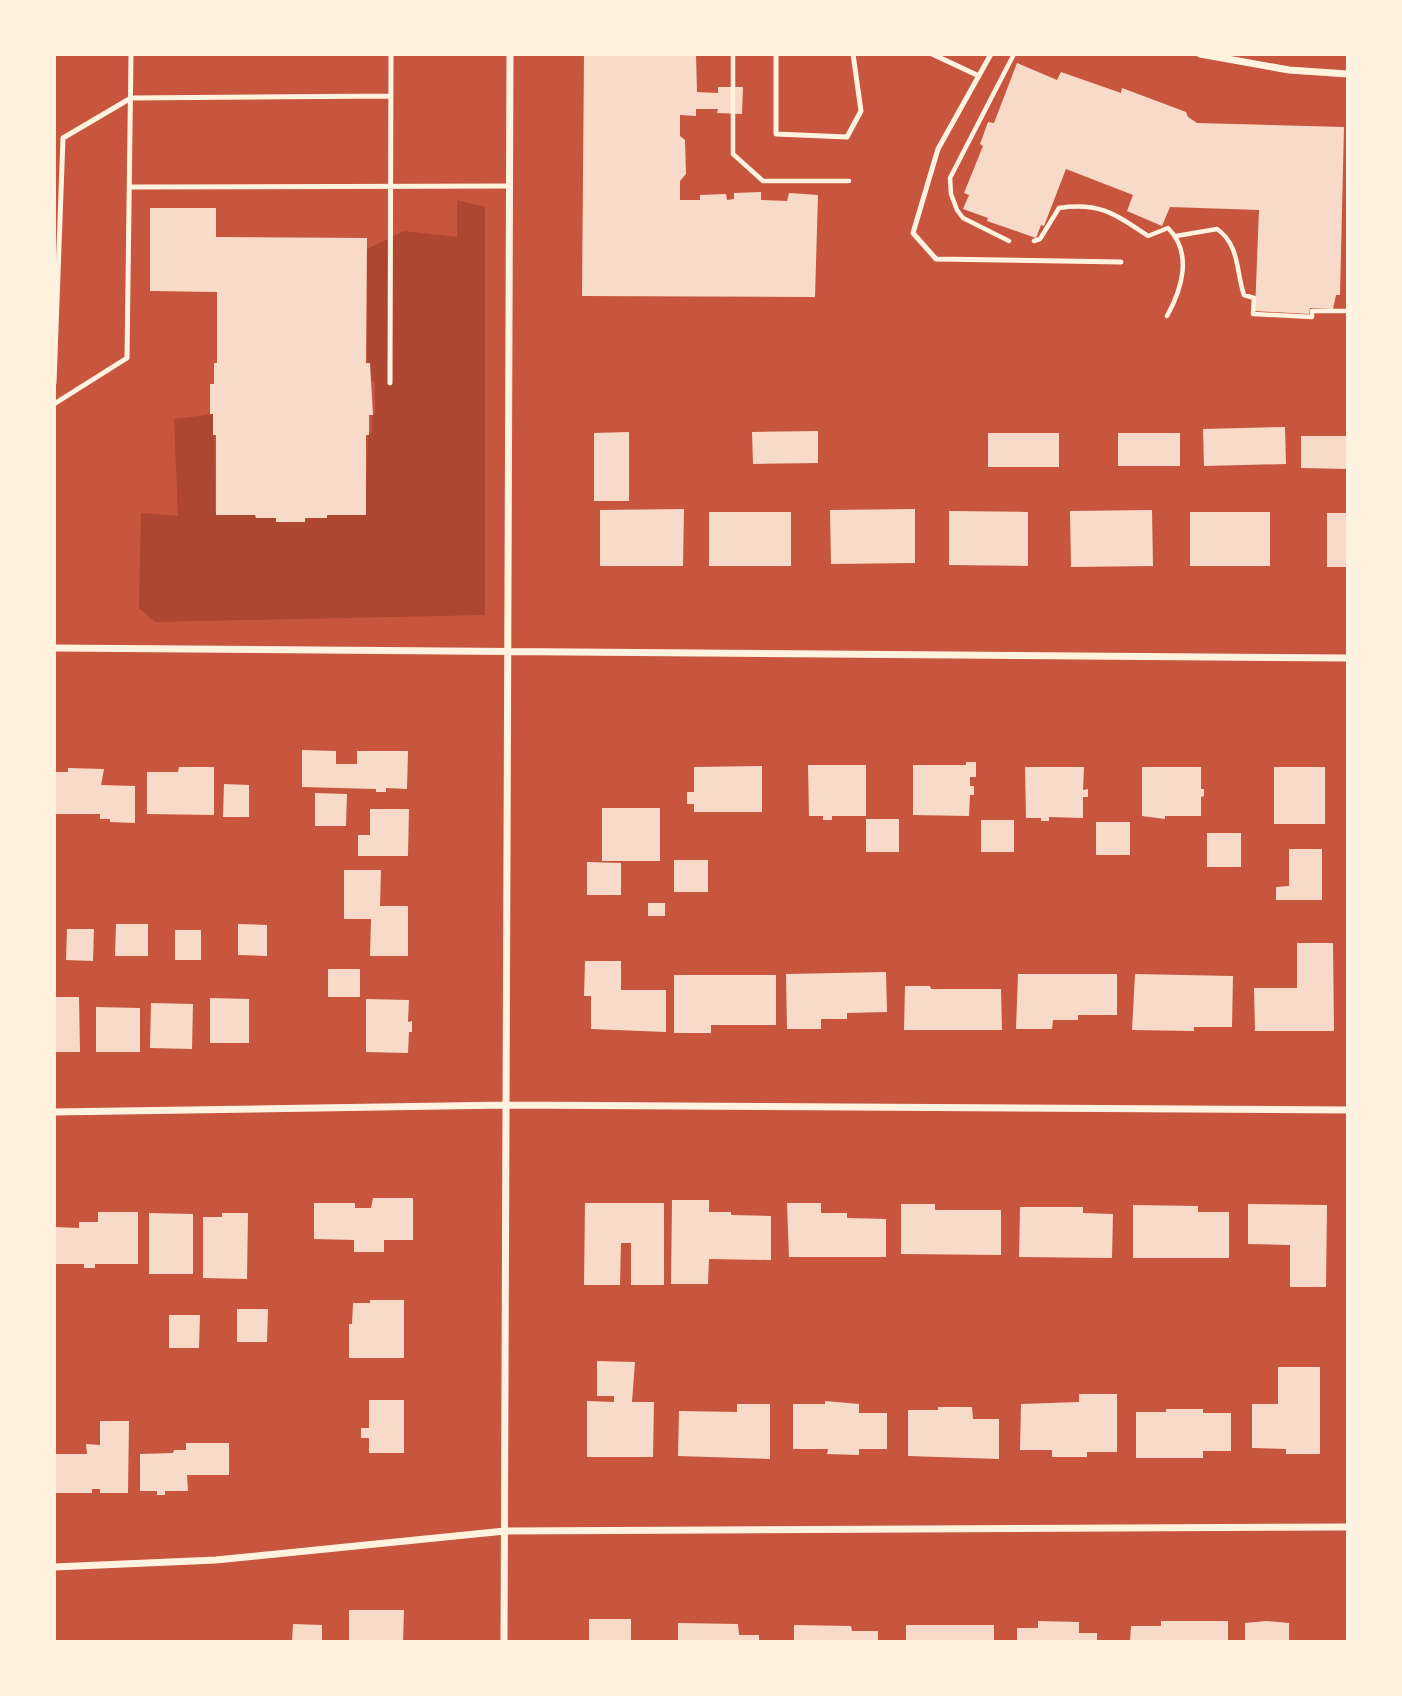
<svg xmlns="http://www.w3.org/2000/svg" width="1402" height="1696" viewBox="0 0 1402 1696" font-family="'Source Sans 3',sans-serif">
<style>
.green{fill:#ae4732}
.building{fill:#f7dbc8}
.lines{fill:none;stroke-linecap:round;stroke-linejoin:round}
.path{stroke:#fff3e0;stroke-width:4.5}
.service{stroke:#fff3e0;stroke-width:5}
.minor{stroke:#fff3e0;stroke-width:7}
</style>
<rect width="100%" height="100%" fill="#c8553d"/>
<path class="green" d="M 457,200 L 485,207 L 485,615 L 155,622 L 139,608 L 141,513 L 178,516 L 174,419 L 214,414 L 215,512 L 254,513 L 303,521 C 313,510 350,515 365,515 L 368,434 L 372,433 L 372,414 L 375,414 L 375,382 L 370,380 L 370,363 L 367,363 L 367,249 L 404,231 L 457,237 Z"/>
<path class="building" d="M 584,54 L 696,54 L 697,92 L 718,93 L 718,87 L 743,87 L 742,114 L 717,113 L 718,109 L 696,109 L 696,116 L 680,115 L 680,136 L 685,140 L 686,174 L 680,181 L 680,200 L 700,200 L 700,195 L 726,194 L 727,200 L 734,199 L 734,193 L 761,192 L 761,200 L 787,201 L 789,193 L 818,195 L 815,297 L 582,296 Z
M 1017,63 L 1057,80 L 1061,72 L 1121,93 L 1122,88 L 1186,112 L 1188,117 L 1197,123 L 1344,127 L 1340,295 L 1336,295 L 1333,309 L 1310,308 L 1309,314 L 1255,311 L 1259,210 L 1170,207 L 1162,226 L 1127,211 L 1133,195 L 1066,169 L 1044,226 L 1041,225 L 1036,238 L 987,221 L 988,218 L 963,209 L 969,195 L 964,193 L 983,146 L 980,144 L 988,122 L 994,123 Z
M 150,208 L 216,208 L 216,237 L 367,238 L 366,363 L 370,363 L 373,415 L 369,415 L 369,435 L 366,435 L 366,515 L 327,515 L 327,518 L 305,518 L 305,522 L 276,522 L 276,518 L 256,518 L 255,515 L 216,515 L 216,435 L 213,435 L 213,414 L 210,414 L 210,384 L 214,384 L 214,363 L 217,363 L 217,292 L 150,291 Z
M 1285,427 L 1286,464 L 1204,466 L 1203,429 Z
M 818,431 L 818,463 L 753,464 L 752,432 Z
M 629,432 L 629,501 L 594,501 L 594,433 Z
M 988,433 L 1059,433 L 1059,467 L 988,467 Z
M 1118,433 L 1180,433 L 1180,466 L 1118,466 Z
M 1301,436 L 1348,436 L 1348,469 L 1301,468 Z
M 684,509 L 683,566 L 600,566 L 600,510 Z
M 915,509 L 915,563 L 831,564 L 830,510 Z
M 1152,510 L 1153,566 L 1071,567 L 1070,511 Z
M 949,511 L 1028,512 L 1028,566 L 949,565 Z
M 709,512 L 791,512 L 791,566 L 709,566 Z
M 1190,512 L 1270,512 L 1270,566 L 1190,566 Z
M 1327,513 L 1348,513 L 1348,567 L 1327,567 Z
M 302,750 L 336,751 L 336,764 L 357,764 L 357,751 L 408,751 L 407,789 L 386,788 L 386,792 L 376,792 L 376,789 L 302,787 Z
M 966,762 L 976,762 L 976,777 L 970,777 L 970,786 L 974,786 L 974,795 L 970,795 L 969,816 L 913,815 L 913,765 L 966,765 Z
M 808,765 L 866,765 L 866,816 L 832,816 L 832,820 L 823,820 L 823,816 L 809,816 Z
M 762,766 L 762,812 L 694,812 L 694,804 L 687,804 L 687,792 L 694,792 L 694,767 Z
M 179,767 L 214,767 L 214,815 L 147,814 L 147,772 L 178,772 Z
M 1025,767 L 1084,767 L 1083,790 L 1088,789 L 1088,797 L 1083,797 L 1083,818 L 1049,817 L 1049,821 L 1041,821 L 1041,818 L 1026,818 Z
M 1142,767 L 1201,767 L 1201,789 L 1204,789 L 1204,796 L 1201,797 L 1201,816 L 1165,816 L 1165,819 L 1142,816 Z
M 1274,767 L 1325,767 L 1325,824 L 1274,824 Z
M 68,768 L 104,769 L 101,785 L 135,786 L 135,823 L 110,822 L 110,819 L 100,819 L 100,814 L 54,814 L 54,772 L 68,772 Z
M 224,784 L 249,785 L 249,817 L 223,817 Z
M 315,793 L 347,794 L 346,826 L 315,826 Z
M 602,808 L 660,808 L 660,861 L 602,861 Z
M 370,809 L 409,809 L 408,856 L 358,856 L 358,835 L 370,835 Z
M 866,819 L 899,819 L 899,852 L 866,852 Z
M 981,820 L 1014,820 L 1014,852 L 981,852 Z
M 1096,822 L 1130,822 L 1130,855 L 1096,855 Z
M 1207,833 L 1241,833 L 1241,867 L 1207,867 Z
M 1289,849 L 1322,849 L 1322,900 L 1276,900 L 1276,887 L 1289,886 Z
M 674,860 L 708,860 L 708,892 L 674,892 Z
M 587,862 L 621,863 L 621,895 L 587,895 Z
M 344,870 L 381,870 L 380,906 L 408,906 L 408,956 L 370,956 L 371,919 L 344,919 Z
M 648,903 L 665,903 L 665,916 L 648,916 Z
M 116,924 L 148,924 L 148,956 L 115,956 Z
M 238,924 L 267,925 L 267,956 L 238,955 Z
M 67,929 L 94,929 L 93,961 L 66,960 Z
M 175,930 L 201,930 L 201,960 L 175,960 Z
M 1297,943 L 1333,943 L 1334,1031 L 1255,1031 L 1254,988 L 1297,988 Z
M 585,961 L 621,961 L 621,990 L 666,990 L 666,1032 L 591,1029 L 591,996 L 584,996 Z
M 328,969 L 360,969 L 360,997 L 328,997 Z
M 886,972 L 887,1012 L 847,1013 L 847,1019 L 821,1019 L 821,1029 L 787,1029 L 786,974 Z
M 1018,974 L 1117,974 L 1117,1015 L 1078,1015 L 1078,1020 L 1053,1020 L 1052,1029 L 1016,1029 Z
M 1135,974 L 1233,976 L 1232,1027 L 1194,1027 L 1194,1031 L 1132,1030 Z
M 674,975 L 776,975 L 776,1025 L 711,1025 L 711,1033 L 674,1033 Z
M 905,986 L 930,986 L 931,989 L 1001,989 L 1002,1030 L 904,1030 Z
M 54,997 L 79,997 L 80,1052 L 54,1052 Z
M 210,998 L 249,999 L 249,1043 L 210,1043 Z
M 366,999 L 409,1000 L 408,1022 L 412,1021 L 412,1032 L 409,1032 L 408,1053 L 366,1052 Z
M 151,1003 L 193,1004 L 192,1049 L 150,1048 Z
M 96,1007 L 140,1008 L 140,1052 L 96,1052 Z
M 373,1198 L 413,1198 L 413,1240 L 384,1240 L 384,1252 L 354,1252 L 354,1240 L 314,1239 L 314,1203 L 355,1203 L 355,1208 L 371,1208 Z
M 672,1200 L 709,1200 L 709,1212 L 731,1212 L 731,1215 L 771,1216 L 771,1260 L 709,1259 L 708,1284 L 671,1284 Z
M 585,1203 L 664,1203 L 664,1285 L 631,1285 L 631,1243 L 621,1243 L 620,1285 L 584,1285 Z
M 787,1203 L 821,1203 L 821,1213 L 847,1213 L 847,1218 L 886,1219 L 886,1257 L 789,1257 Z
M 901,1204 L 935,1204 L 935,1210 L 1001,1210 L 1001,1255 L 901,1254 Z
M 1248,1204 L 1327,1205 L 1326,1287 L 1290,1287 L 1290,1245 L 1248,1244 Z
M 1133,1205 L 1198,1206 L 1198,1212 L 1229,1212 L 1229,1258 L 1133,1258 Z
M 1020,1207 L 1083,1207 L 1083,1213 L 1113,1214 L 1112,1258 L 1019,1257 Z
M 98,1212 L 138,1212 L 138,1264 L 95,1264 L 95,1268 L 84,1268 L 84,1264 L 54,1264 L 54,1227 L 79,1228 L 79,1222 L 98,1222 Z
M 149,1213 L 193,1214 L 193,1274 L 149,1274 Z
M 222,1213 L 248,1213 L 247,1279 L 203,1278 L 203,1217 L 222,1217 Z
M 370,1300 L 404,1300 L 404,1358 L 349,1358 L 349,1324 L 352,1324 L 353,1303 L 370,1303 Z
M 237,1309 L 268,1309 L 267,1342 L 237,1342 Z
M 169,1315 L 200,1315 L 199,1348 L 169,1348 Z
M 597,1361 L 635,1362 L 632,1402 L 654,1402 L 653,1457 L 587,1457 L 587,1401 L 614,1402 L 614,1396 L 597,1396 Z
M 1278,1367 L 1320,1367 L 1320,1454 L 1286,1454 L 1286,1449 L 1252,1448 L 1252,1404 L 1278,1404 Z
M 1079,1394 L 1117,1394 L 1117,1452 L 1087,1452 L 1087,1457 L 1052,1457 L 1052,1450 L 1020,1450 L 1021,1404 L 1079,1402 Z
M 369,1400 L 404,1400 L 404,1453 L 369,1453 L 369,1438 L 361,1438 L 361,1428 L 369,1428 Z
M 825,1401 L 859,1404 L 859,1413 L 887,1413 L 887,1449 L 859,1449 L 859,1455 L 827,1454 L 828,1449 L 793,1449 L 793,1404 L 825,1404 Z
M 737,1404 L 770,1404 L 770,1459 L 678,1456 L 679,1411 L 737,1412 Z
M 938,1407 L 972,1407 L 973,1419 L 999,1419 L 999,1459 L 908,1456 L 908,1410 L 938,1410 Z
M 1166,1409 L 1203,1409 L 1203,1413 L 1231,1413 L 1231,1451 L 1203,1451 L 1203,1458 L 1136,1458 L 1136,1412 L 1166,1412 Z
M 100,1421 L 129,1421 L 128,1493 L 100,1493 L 100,1489 L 92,1489 L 92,1493 L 54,1493 L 54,1454 L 87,1454 L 86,1444 L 100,1445 Z
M 186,1443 L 229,1443 L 229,1475 L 187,1475 L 188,1491 L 165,1491 L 165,1495 L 157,1495 L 157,1491 L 140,1491 L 140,1454 L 173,1453 L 174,1450 L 186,1450 Z
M 349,1610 L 404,1610 L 403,1642 L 349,1642 Z
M 589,1619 L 631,1619 L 631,1642 L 589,1642 Z
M 1038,1621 L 1079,1622 L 1079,1633 L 1097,1633 L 1097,1642 L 1017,1642 L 1017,1628 L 1038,1628 Z
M 1161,1621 L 1228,1621 L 1228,1642 L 1130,1642 L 1131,1626 L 1161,1626 Z
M 1266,1621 L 1289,1623 L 1289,1642 L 1245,1642 L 1245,1623 Z
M 678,1623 L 738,1624 L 739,1635 L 759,1635 L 759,1642 L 678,1642 Z
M 293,1624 L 322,1625 L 322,1642 L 292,1642 Z
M 794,1625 L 851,1626 L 852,1631 L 878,1631 L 878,1642 L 794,1642 Z
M 906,1625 L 994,1625 L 994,1642 L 906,1642 Z"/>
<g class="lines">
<path class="path" d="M 733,54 L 733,154 L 763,181 L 849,181
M 1176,236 L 1217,229 C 1240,245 1236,272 1244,295 L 1254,298 L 1253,314 L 1312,317 L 1312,311 L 1348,311
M 1009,241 L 963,218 L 957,210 L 951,194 L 950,178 L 1014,54
M 1034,241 L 1040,239 L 1059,208 C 1100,202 1115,214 1148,236 L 1168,228 C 1193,253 1182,289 1167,316"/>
<path class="service" d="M 776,54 L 776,134 L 847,137 L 861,111 L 853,54
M 932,54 L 979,76
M 991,54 L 938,149 L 913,233 L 936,259 L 1121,262
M 130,187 L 510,186
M 54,383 L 63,138 L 131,98 L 391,96
M 390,383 L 391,54
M 54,404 L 127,358 L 131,54"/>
<path class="minor" d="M 1200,54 L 1289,70 L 1348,74
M 54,648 L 1348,658
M 54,1112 L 507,1105 L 1348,1110
M 54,1567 L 216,1560 L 505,1531 L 1348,1527
M 504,1642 L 510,54"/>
</g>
<rect width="1402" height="1696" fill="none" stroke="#fff3e0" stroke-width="112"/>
</svg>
